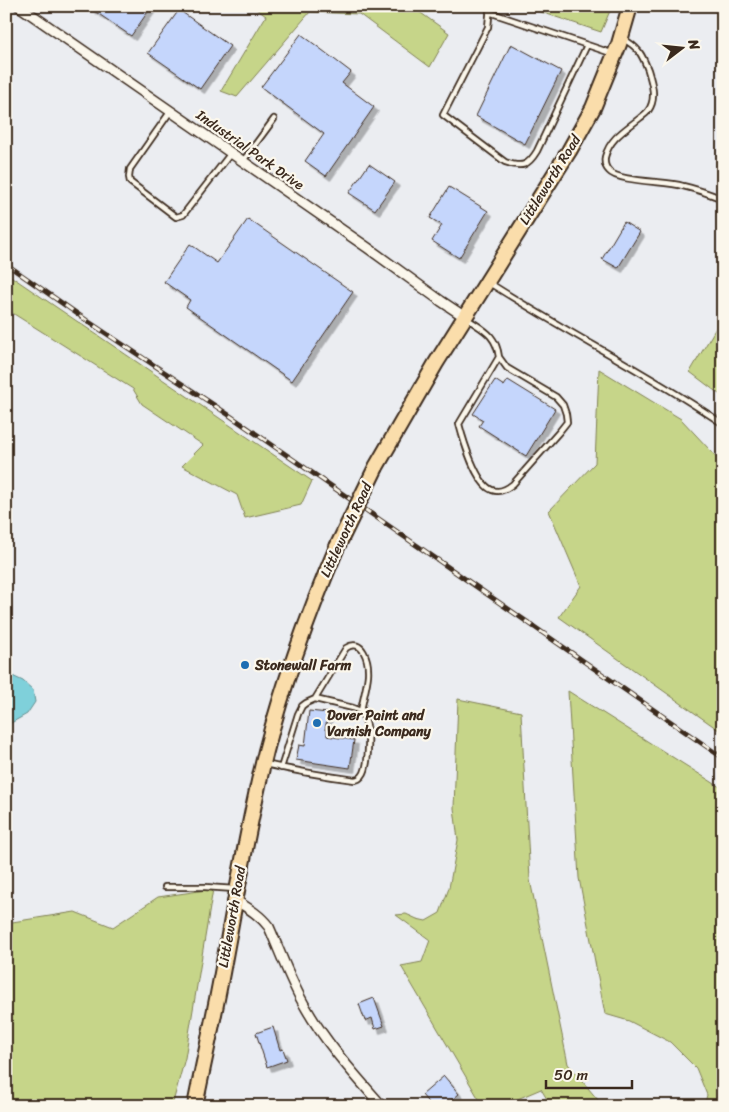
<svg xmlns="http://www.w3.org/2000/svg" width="729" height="1112" viewBox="0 0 729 1112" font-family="Sriracha,sans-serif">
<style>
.green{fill:#c6d589;stroke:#808054}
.water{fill:#7fd0da;stroke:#648e8f}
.building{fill:#c5d6fc;stroke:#3b2a1e;filter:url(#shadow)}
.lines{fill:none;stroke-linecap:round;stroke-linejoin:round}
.lane-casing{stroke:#3b2a1e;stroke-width:8}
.street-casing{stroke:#3b2a1e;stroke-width:12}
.primary-casing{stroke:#3b2a1e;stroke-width:18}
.lane{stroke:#fbf7ec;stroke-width:4.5}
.street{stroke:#fbf7ec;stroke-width:9}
.primary{stroke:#faddab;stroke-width:14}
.rail-casing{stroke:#3b2a1e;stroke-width:5}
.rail{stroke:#fbf7ec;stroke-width:3;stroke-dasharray:9;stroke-linecap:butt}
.primary-bridge-casing{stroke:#3b2a1e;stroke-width:18;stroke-linecap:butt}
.primary-bridge{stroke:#faddab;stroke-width:14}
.poi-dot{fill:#1f6fb2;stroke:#fbf7ec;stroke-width:2}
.labels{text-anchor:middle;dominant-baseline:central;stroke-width:4.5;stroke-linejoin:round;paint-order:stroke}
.street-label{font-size:14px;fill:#3b2a1e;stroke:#fbf7ec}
.poi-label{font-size:14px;font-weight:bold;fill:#3b2a1e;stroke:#fbf7ec;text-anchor:start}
</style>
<defs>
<filter id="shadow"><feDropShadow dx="4.5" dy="4.5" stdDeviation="0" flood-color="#0004"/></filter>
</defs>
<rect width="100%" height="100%" fill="#ebedf1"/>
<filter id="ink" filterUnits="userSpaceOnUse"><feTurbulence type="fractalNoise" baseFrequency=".02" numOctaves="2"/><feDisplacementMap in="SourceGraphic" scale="10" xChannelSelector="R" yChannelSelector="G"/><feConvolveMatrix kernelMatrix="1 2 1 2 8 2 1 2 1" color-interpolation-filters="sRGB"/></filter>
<g filter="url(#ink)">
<path class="green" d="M 252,6 L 411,6 L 449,33 L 430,67 L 359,14 L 310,12 L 237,97 L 221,91 L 266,16 Z
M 523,6 L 612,6 L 601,32 Z
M 6,273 L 312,481 L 301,505 L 245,518 L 237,495 L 182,466 L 203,445 L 142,404 L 133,389 L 6,309 Z
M 723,316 L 723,397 L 690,372 Z
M 599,369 L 681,419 L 723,464 L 723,733 L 559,617 L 581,586 L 549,511 L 595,463 Z
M 568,691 L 723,789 L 723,1106 L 704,1106 L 707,1095 L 696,1068 L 670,1042 L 629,1021 L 605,1014 L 579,878 Z
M 458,699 L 521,712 L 530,880 L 568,1064 L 603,1106 L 551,1106 L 541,1089 L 501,1106 L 483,1106 L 401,966 L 422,962 L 430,940 L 396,915 L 406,914 L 417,919 L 426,921 L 440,913 L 449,888 L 458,840 L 454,808 Z
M 213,889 L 185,1058 L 172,1106 L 6,1106 L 6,923 L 75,912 L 113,927 L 158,897 Z"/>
<path class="water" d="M 6,673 L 23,681 L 33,690 L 35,702 L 27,714 L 11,723 L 6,724 Z"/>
<path class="building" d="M 87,6 L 152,6 L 131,36 Z
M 179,10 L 230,46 L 200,89 L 148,53 Z
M 301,34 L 351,72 L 342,83 L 374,107 L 326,176 L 305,161 L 324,134 L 261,87 Z
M 511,44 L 561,71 L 525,144 L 476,116 Z
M 369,164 L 395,182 L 375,210 L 349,193 Z
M 449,187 L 488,211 L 459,258 L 432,241 L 442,225 L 430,218 Z
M 248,219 L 353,292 L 292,381 L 186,307 L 190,300 L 164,282 L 190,244 L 217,263 Z
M 624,222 L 640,232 L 618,268 L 602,259 Z
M 495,380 L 504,386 L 508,380 L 555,409 L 526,456 L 479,426 L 483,420 L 473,414 Z
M 309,711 L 328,713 L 325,730 L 327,730 L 327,736 L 354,740 L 350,768 L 296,760 L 299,745 L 305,746 Z
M 374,998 L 384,1026 L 375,1029 L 372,1018 L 365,1021 L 359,1004 Z
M 273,1027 L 280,1050 L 283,1049 L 287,1060 L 267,1067 L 256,1033 Z
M 444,1076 L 459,1094 L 445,1106 L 431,1106 L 422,1095 Z"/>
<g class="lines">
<g class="lane-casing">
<path id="lane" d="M 490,6 L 488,27 L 443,115 L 505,162 C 522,168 528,166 537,151 L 587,45
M 489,12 L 614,54
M 623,39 C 638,47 642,54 648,70 C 652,83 657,99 648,111 C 646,114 642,116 640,118 C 625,130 610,138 605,157 C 604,163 605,167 609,171 C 618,182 666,181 683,186 C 697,189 710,194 723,199
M 170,112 L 130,169 L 129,177 L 130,182 L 176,217 L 183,215 L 231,153
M 243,161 L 274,119
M 488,282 C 565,332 647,372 723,424
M 466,318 C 483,330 496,334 499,357 L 459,424 C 463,439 476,484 492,490 C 500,493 507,489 513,484 L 559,432 L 567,422 L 566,414 L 563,405 L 556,397 L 507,368 L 499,357
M 315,699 L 346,648 C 363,637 369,661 368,675 C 367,686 363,699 361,711
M 265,764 C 295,771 325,776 355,780 C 359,779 359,779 362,776 C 369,769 369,735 367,726 C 366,720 363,716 361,711 L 353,708 L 315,699 L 306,703 L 302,706 L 298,714 L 281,768
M 165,887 L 205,887 L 235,889"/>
</g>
<g class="street-casing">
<path id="street" d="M 19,6 L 368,248 L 441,301 L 465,317
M 235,900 C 248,908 260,915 269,927 C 281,954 291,983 306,1008 C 327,1045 355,1075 382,1106"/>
</g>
<g class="primary-casing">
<path id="primary" d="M 376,467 L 436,363 L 569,151 L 593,108 L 619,44 L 630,6
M 195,1106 C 204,1061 214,1017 222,973 C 236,898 248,824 266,751 C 284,681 309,613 337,547"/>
</g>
<use href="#lane" class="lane"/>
<use href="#street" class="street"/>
<use href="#primary" class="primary"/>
<g class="rail-casing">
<path id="rail" d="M 6,264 L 89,322 L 229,415 L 723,758"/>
</g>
<use href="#rail" class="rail"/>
<g class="primary-bridge-casing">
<path id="primary-bridge" d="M 337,547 L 376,467"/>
</g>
<use href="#primary-bridge" class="primary-bridge"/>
</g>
</g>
<g class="poi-dot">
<circle cx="245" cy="665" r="5"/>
<circle cx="317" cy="723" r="5"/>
</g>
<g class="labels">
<g class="street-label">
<text transform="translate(250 150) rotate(35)">Industrial Park Drive</text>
<text transform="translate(550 180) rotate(-58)">Littleworth Road</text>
<text transform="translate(346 530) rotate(-65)">Littleworth Road</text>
<text transform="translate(232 917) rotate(-80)">Littleworth Road</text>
</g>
<g class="poi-label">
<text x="255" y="665">Stonewall Farm</text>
<text x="327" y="715">Dover Paint and<tspan x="327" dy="16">Varnish Company</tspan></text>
</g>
</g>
<rect width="729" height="1112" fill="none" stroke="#fbf7ec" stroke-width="25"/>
<rect x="12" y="12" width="704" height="1087" fill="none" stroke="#3b2a1e" stroke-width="2" filter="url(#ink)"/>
<g transform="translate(682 48) rotate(74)" stroke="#fbf7ec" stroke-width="4" paint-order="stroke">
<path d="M0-4L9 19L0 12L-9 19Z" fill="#3b2a1e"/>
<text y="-8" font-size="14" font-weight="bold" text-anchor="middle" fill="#3b2a1e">N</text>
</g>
<path d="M546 1080v8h86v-8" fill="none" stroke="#3b2a1e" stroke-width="2.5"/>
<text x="554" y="1080" font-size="15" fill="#3b2a1e" stroke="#fbf7ec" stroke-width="4" paint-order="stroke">50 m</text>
</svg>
